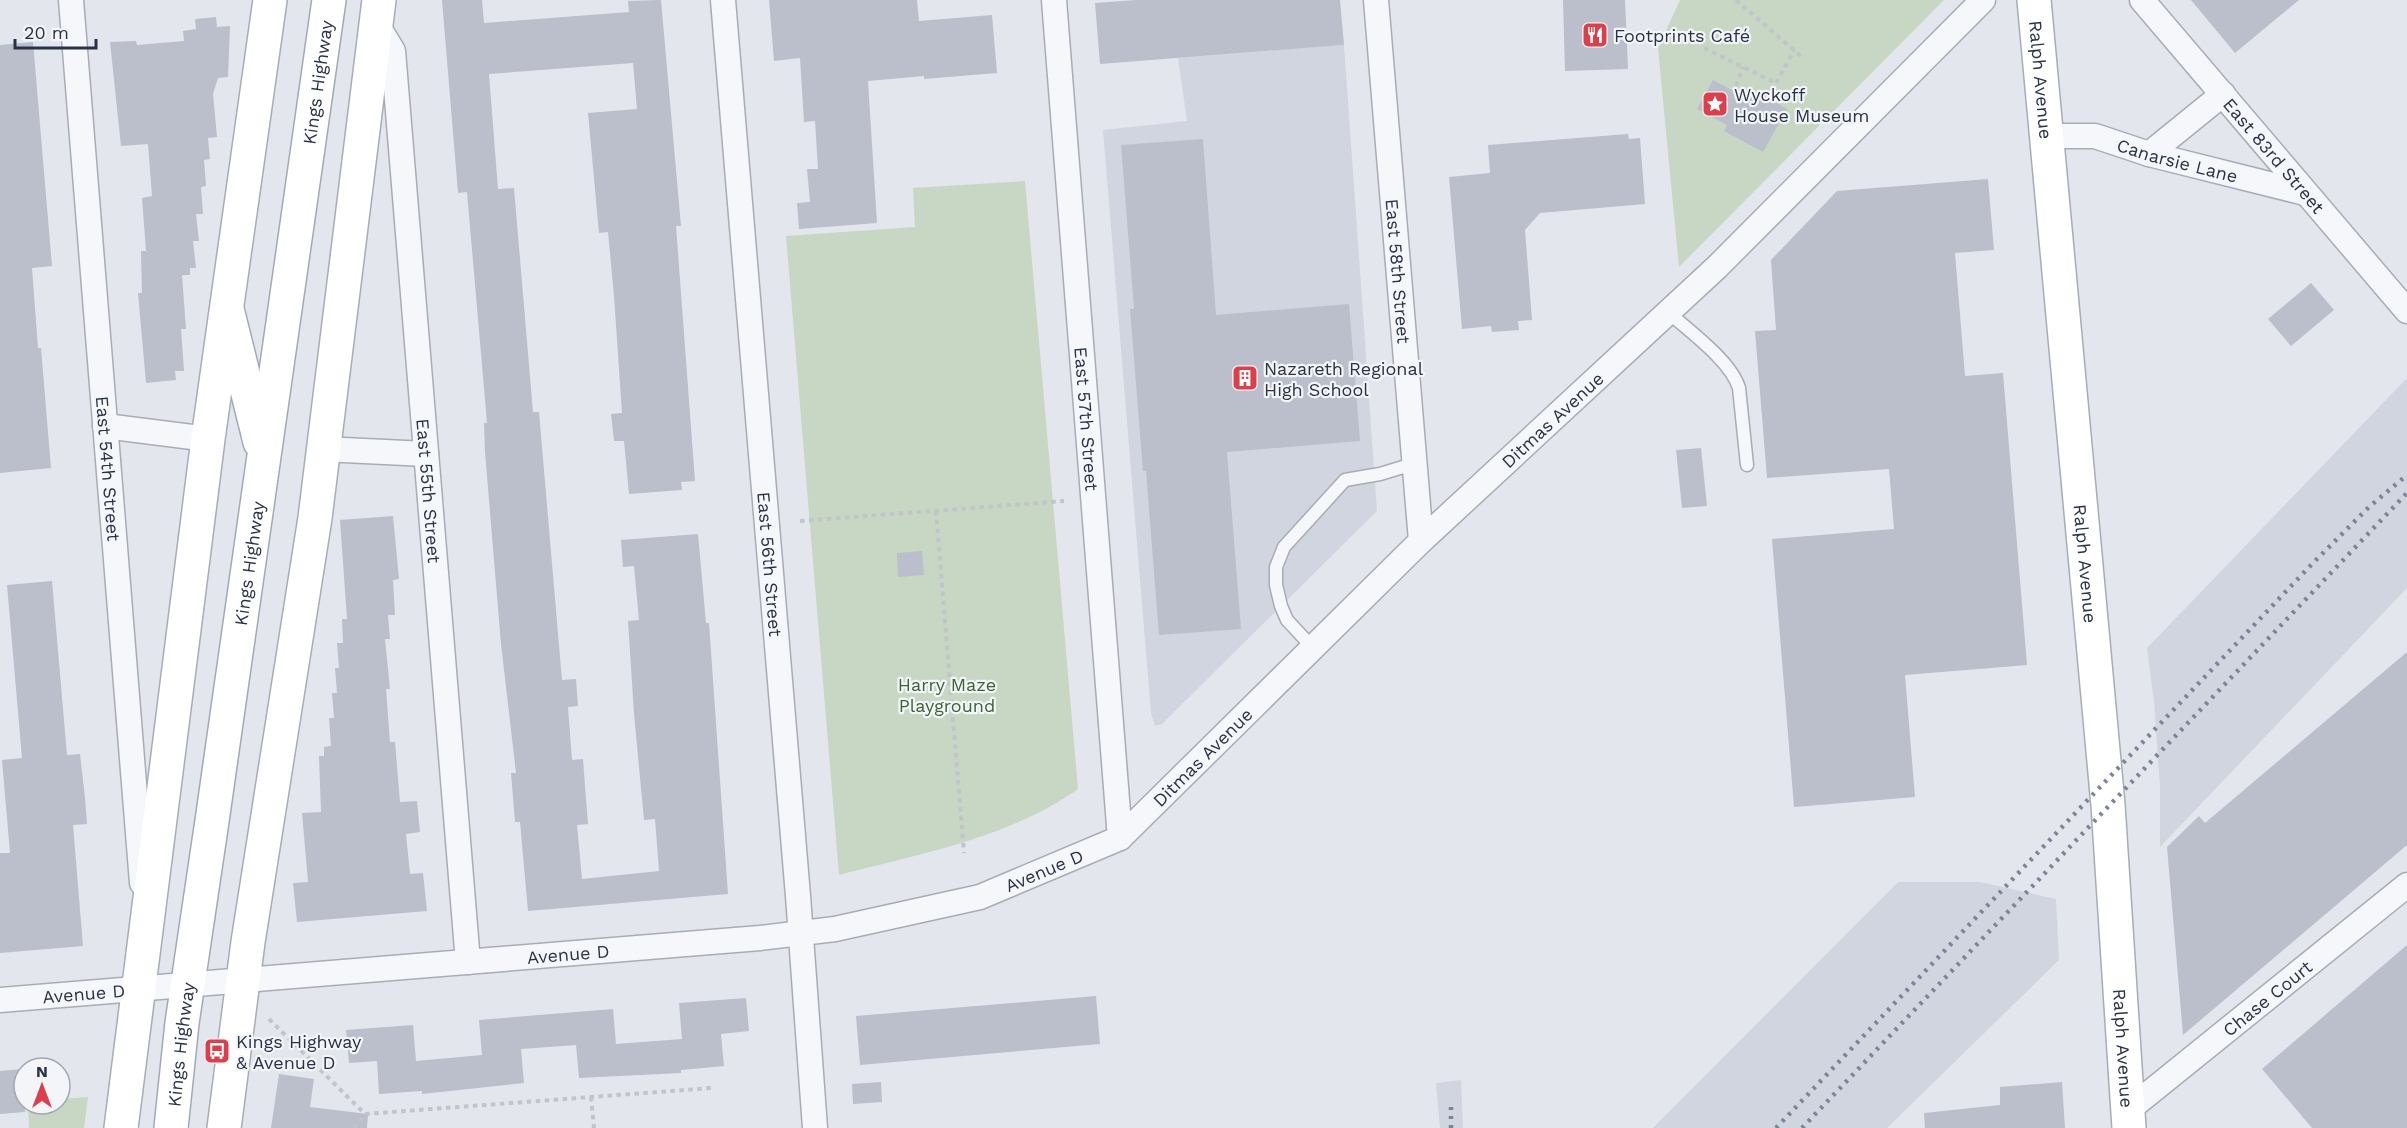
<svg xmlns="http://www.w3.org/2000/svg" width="2407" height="1128" viewBox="0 0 2407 1128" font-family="'Work Sans',sans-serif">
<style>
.built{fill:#d1d5df}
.green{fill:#c7d7c3}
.building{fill:#babfcb}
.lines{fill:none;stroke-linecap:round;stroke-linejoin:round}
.lane-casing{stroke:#a7acb7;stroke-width:15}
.street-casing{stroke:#a7acb7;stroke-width:27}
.secondary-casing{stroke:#a7acb7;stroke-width:36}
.primary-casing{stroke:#a1a9b9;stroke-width:36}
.path{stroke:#c1c4cb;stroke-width:4;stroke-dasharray:4.5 4.5;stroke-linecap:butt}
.lane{stroke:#f6f7fa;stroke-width:12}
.street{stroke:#f6f7fa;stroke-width:24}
.secondary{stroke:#fff;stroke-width:33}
.primary{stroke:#fff;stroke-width:33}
.rail{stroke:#7b8498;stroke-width:4.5;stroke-dasharray:3 6;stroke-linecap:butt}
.labels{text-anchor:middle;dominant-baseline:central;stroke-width:4.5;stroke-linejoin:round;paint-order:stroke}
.poi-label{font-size:18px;fill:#293247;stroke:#f3f5f9;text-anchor:start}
.street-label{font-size:18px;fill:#293247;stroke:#f3f5f9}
.park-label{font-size:18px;fill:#3a6435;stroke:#f3f5f9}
</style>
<rect width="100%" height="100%" fill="#e3e6ec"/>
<path class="built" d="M 1344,45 L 1377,511 L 1162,724 L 1155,726 L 1151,713 L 1103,130 L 1187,121 L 1178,58 Z
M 2407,378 L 2407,588 L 2160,847 L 2160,787 L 2154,702 L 2147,648 Z
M 1898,882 L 1980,882 L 2056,899 L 2059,960 L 1887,1128 L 1653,1128 Z
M 1461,1080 L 1463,1128 L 1440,1128 L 1436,1083 Z"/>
<path class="green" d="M 1680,0 L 1944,0 L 1679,267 L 1658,48 Z
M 1025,181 L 1078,789 C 1009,838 920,854 839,875 L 786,236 L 915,227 L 913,188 Z
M 88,1097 L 84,1128 L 29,1128 L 28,1104 L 60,1104 L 60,1099 Z"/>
<path class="building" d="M 442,0 L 482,0 L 484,23 L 629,12 L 628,1 L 661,0 L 681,226 L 676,226 L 695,481 L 681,482 L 682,490 L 629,494 L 624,441 L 614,441 L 611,414 L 622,413 L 614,296 L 608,232 L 599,233 L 588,113 L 637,109 L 633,63 L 489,74 L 498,189 L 514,188 L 533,412 L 539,412 L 562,680 L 576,679 L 578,706 L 568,707 L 572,760 L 583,759 L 585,786 L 588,824 L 577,825 L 582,879 L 659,871 L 655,819 L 644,820 L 634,714 L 628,621 L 639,620 L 634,566 L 623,567 L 621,540 L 698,534 L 706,623 L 709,623 L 728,894 L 528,911 L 520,822 L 515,822 L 511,773 L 516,773 L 501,644 L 485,452 L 484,423 L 487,423 L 467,192 L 458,193 Z
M 769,0 L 917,0 L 919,21 L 992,15 L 997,73 L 924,79 L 924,76 L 868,81 L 877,223 L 799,229 L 797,203 L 810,202 L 807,169 L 818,169 L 815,121 L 804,122 L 800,58 L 774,61 Z
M 1136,0 L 1340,0 L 1344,45 L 1100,64 L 1095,3 Z
M 1563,0 L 1625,0 L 1628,69 L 1565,71 Z
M 2191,0 L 2299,0 L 2235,53 Z
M 216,17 L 217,27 L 230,26 L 228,77 L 218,78 L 213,94 L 217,137 L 208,138 L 210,159 L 204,160 L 206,186 L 201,187 L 203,214 L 196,214 L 199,241 L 193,241 L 196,268 L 190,268 L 190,275 L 182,275 L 186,329 L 181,329 L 184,371 L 175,371 L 176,380 L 146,383 L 138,293 L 142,293 L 141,251 L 146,251 L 142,198 L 152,196 L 148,144 L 121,146 L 110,42 L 136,41 L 137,45 L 184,41 L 183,31 L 196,29 L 195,19 Z
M 33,42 L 52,266 L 32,268 L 38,348 L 41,348 L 51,468 L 0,473 L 0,45 Z
M 1713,80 L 1743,96 L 1748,87 L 1787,109 L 1763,152 L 1724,131 L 1727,125 L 1697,109 Z
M 1628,134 L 1629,139 L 1640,138 L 1645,204 L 1540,213 L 1525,230 L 1532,320 L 1518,321 L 1519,330 L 1492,332 L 1491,326 L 1462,329 L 1449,177 L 1490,173 L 1488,145 Z
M 1203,139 L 1216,315 L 1349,304 L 1360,441 L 1227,452 L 1241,629 L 1159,635 L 1146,471 L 1143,471 L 1130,309 L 1134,309 L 1121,145 Z
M 1988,179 L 1994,250 L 1955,253 L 1965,376 L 2003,373 L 2027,665 L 1905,675 L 1915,797 L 1794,807 L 1772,539 L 1894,529 L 1889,469 L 1767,478 L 1755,331 L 1776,330 L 1771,260 L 1837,191 Z
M 2311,283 L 2334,310 L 2291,346 L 2268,319 Z
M 1701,448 L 1707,506 L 1682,508 L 1676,450 Z
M 393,516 L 399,579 L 393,580 L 395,615 L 388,615 L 390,639 L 385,639 L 390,689 L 386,689 L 390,742 L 395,742 L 400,802 L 417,801 L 420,832 L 406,834 L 410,874 L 423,873 L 427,911 L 297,922 L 293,883 L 308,882 L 302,813 L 321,812 L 319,756 L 324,756 L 324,747 L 331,746 L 329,718 L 334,718 L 332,693 L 337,693 L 335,668 L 339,668 L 337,643 L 343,643 L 342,619 L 347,619 L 340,520 Z
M 922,551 L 924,575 L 898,577 L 897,553 Z
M 52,581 L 67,755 L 80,754 L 85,798 L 87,824 L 73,825 L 83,946 L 0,953 L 0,853 L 10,853 L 2,760 L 22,758 L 7,585 Z
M 2407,652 L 2407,845 L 2183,1035 L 2167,847 L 2199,816 L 2205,823 Z
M 2407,945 L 2407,1128 L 2312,1128 L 2262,1069 Z
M 1096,996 L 1100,1044 L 860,1065 L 856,1016 Z
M 746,998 L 749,1031 L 721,1034 L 724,1066 L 681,1070 L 681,1073 L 579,1078 L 576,1045 L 521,1049 L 524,1083 L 422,1094 L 422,1091 L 379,1094 L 377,1061 L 349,1063 L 346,1030 L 413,1025 L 416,1061 L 482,1055 L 479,1020 L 613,1009 L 616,1044 L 682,1039 L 679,1003 Z
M 22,1069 L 25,1112 L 0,1114 L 0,1071 Z
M 279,1074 L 314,1079 L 310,1107 L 368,1114 L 367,1128 L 271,1128 Z
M 881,1082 L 882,1102 L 853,1104 L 852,1084 Z
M 2062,1082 L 2065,1128 L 1925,1128 L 1924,1113 L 2000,1105 L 2000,1087 Z"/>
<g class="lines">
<g class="lane-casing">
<path id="lane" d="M 1668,312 C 1689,331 1731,361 1739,388 L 1747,465
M 1313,648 L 1287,620 L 1281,606 L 1276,585 L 1276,567 L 1284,547 L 1345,480 L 1380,474 L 1413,464"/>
</g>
<g class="street-casing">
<g id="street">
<path id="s1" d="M 71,0 L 142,883"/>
<path id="s2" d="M 723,0 L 798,896 L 815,1128"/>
<path id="s3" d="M 1054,0 L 1120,838"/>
<path id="s4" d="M 1376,0 L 1421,541"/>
<path id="s5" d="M 2142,0 L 2407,311"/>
<path id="s6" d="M 376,23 L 393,51 L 468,962"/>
<path id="s7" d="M 2047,136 L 2095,136 L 2149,154 L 2305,193"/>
<path d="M 2149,154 L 2223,94"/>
<path d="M 105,426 L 208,439"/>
<path d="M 323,449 L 426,454"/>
<path id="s8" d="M 0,1000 L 760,938 L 835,929 L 980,897 L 1120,838 L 1421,541 L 1717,267 L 1983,0"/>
<path id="s9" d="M 2127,1111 L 2407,885"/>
</g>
</g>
<g class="secondary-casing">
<g id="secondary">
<path id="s10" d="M 2034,0 L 2108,805 L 2129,1128"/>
<path d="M 121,1128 L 208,439 L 270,0"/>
<path d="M 224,1128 L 248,942 L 315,518 L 379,0"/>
</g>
</g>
<g class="primary-casing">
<g id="primary">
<path d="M 227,309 L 260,442"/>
<path id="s11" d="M 171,1128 L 182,1023 L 212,821 L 329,0"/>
</g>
</g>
<path class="path" d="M 1736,0 L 1803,58
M 1704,48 L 1776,83
M 1736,86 L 1743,67
M 1772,91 L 1794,50
M 936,511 L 964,853
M 800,521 L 1064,501
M 269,1019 L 365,1114
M 591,1097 L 594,1128
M 354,1128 L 365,1114 L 711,1088"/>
<use href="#lane" class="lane"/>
<use href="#street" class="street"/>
<use href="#secondary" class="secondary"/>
<use href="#primary" class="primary"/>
<path class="rail" d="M 1451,1107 L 1451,1128
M 1776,1128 L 2313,563 L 2369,507 L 2407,475
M 1802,1128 L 2407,493"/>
</g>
<defs>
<g id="restaurant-square" transform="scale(1.35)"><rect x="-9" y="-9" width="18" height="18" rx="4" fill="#db3f4b" stroke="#f3f5f9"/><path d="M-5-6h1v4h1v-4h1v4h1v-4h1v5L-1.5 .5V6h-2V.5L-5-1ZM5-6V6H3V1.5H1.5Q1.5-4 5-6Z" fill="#fff"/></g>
<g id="sight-square" transform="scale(1.35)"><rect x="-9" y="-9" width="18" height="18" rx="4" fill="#db3f4b" stroke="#f3f5f9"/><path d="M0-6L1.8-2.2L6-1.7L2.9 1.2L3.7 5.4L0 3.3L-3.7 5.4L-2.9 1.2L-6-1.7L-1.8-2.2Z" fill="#fff"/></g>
<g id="building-square" transform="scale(1.35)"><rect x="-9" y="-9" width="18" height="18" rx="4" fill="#db3f4b" stroke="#f3f5f9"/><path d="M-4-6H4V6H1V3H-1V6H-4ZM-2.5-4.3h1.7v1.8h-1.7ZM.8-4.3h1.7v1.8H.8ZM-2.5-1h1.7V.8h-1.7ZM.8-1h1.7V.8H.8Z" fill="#fff"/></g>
<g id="bus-square" transform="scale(1.35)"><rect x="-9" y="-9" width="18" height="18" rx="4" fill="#db3f4b" stroke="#f3f5f9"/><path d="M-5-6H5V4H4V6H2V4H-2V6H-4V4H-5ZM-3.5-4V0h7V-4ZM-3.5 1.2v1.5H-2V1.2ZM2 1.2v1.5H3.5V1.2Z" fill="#fff"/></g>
</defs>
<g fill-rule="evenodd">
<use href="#restaurant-square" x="1595" y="35"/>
<use href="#sight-square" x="1715" y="104"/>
<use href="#building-square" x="1245" y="378"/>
<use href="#bus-square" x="217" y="1051"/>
</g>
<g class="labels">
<g class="poi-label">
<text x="1614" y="35">Footprints Café</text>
<text x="1734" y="94">Wyckoff<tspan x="1734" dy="21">House Museum</tspan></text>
<text x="1264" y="368">Nazareth Regional<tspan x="1264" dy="21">High School</tspan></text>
<text x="236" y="1041">Kings Highway<tspan x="236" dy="21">&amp; Avenue D</tspan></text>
</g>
<g class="street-label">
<text stroke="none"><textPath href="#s10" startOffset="80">Ralph Avenue</textPath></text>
<text stroke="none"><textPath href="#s11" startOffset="1056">Kings Highway</textPath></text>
<text stroke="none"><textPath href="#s5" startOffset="204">East 83rd Street</textPath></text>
<text stroke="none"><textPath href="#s7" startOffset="134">Canarsie Lane</textPath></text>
<text stroke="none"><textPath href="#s4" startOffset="272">East 58th Street</textPath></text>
<text stroke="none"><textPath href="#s3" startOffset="420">East 57th Street</textPath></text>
<text stroke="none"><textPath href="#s8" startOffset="1740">Ditmas Avenue</textPath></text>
<text stroke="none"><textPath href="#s1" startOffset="470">East 54th Street</textPath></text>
<text stroke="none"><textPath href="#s6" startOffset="474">East 55th Street</textPath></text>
<text stroke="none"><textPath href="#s11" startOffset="570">Kings Highway</textPath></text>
<text stroke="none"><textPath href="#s2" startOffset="566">East 56th Street</textPath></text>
<text stroke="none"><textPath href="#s10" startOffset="566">Ralph Avenue</textPath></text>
<text stroke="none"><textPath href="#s8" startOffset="1254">Ditmas Avenue</textPath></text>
<text stroke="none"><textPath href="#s8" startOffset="1056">Avenue D</textPath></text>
<text stroke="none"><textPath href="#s8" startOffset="570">Avenue D</textPath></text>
<text stroke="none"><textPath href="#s8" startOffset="84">Avenue D</textPath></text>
<text stroke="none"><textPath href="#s9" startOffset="180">Chase Court</textPath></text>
<text stroke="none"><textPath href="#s11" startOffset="84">Kings Highway</textPath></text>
<text stroke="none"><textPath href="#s10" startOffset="1052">Ralph Avenue</textPath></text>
</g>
<g class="park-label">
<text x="947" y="684">Harry Maze<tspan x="947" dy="21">Playground</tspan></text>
</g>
</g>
<g transform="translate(42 1086)"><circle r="28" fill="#f3f5f9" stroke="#a2a7b2" stroke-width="1.5"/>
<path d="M0-4.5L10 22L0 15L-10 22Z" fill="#db3f4b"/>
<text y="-9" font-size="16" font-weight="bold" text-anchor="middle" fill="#293247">N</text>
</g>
<path d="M15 39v9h81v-9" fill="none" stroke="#293247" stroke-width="3"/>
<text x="24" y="39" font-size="18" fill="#293247" stroke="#f3f5f9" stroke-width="4.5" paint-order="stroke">20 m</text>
</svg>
